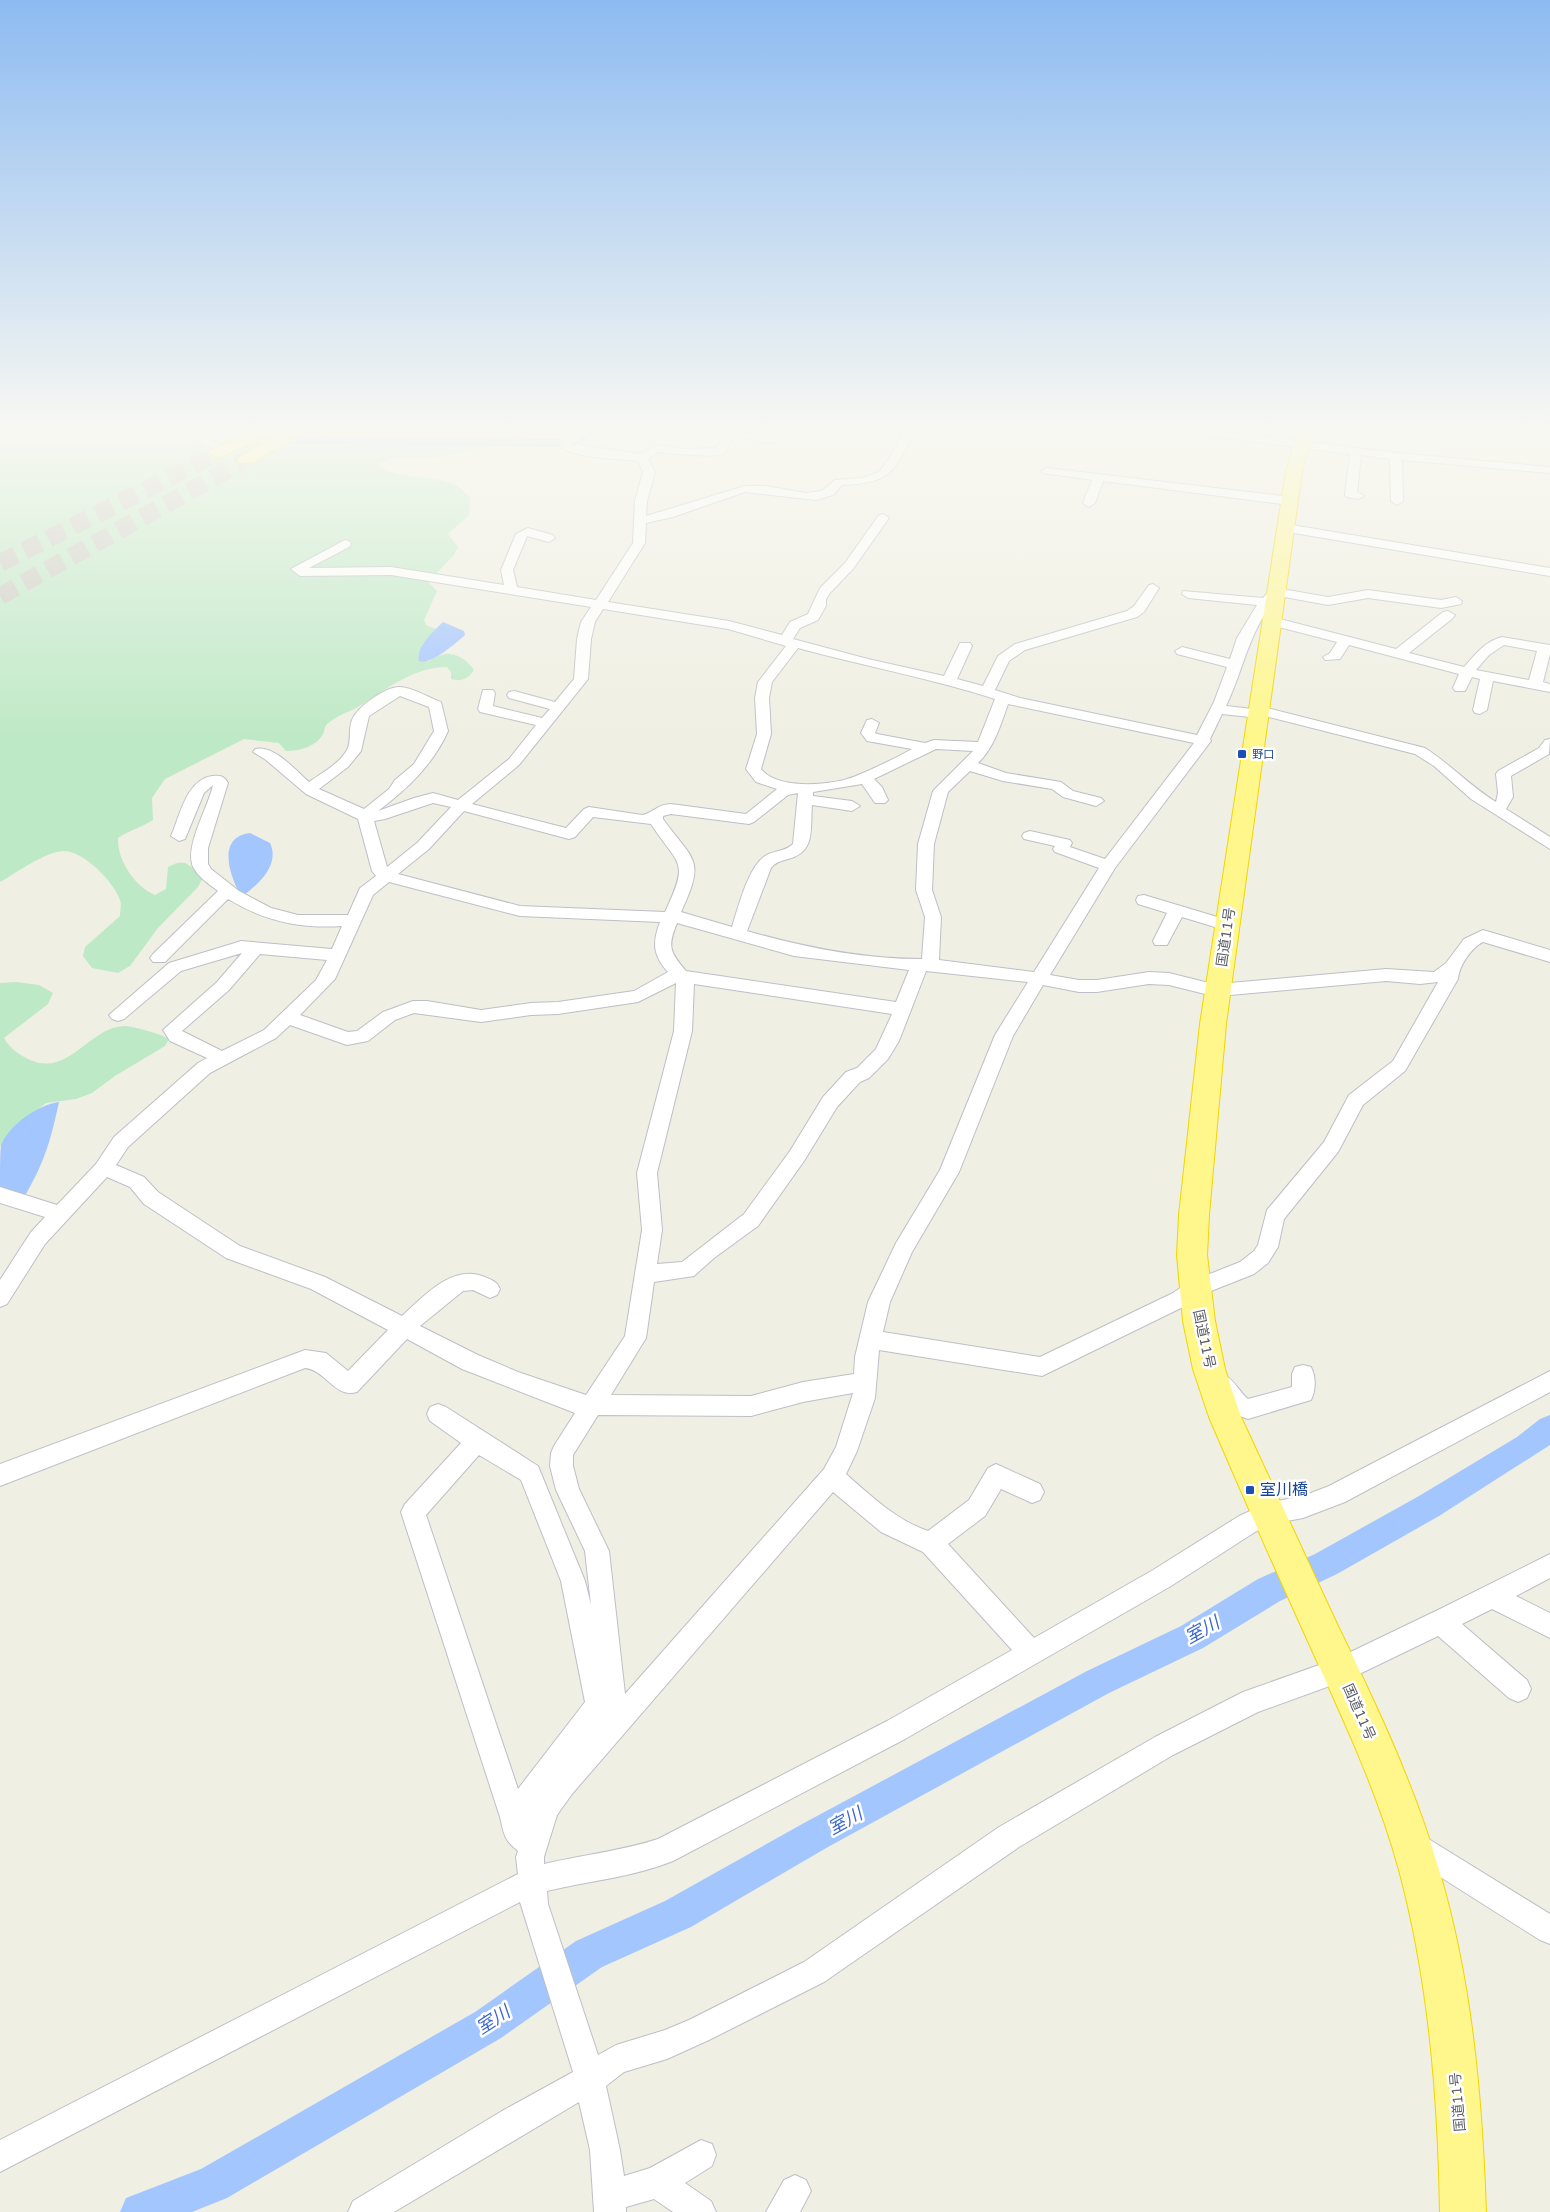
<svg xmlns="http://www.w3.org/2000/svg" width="1550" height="2212" viewBox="0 0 1550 2212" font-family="'Varela Round','Noto Sans JP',sans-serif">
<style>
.green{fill:#bee9c6}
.water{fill:#a4c6ff}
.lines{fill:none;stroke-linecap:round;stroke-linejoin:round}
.river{fill:#a4c6ff;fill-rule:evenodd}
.highway-tunnel{stroke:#cbcbc4;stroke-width:18;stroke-dasharray:18 9;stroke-linecap:butt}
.minor-casing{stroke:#bdbfc6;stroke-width:2}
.highway-casing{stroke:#f3d400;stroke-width:2}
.minor{fill:#fff;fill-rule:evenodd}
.highway{fill:#fff78b;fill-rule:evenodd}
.transit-dot{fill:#1a4fb4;stroke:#fff;stroke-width:2}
.labels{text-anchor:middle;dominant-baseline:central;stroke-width:5;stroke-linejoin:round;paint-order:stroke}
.far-transit-label{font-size:11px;fill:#164399;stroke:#fff;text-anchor:start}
.street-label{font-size:14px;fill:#5b5e66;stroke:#fff}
.near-transit-label{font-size:16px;fill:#164399;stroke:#fff;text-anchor:start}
.near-water-label{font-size:18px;font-style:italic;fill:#3c67cd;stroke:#fff}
</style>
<rect width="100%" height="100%" fill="#f0efe3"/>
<path class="green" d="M 0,429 L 251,429 L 259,441 L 286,445 L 307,442 L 377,444 L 408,438 L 447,440 L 518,434 L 526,436 L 528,439 L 434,458 L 395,458 L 378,464 C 392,480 431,475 451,483 C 459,486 464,492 470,497 L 469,515 L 448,534 L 458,547 L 454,555 L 428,582 L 437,591 L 424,620 L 426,625 L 436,629 L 423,644 L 428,662 C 445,649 461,652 474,670 C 468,679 461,682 451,679 L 451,672 L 447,667 C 414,667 388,688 361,705 C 350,712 337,715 327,724 C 324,727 325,730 323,734 C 316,747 299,751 286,751 L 279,743 L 244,739 L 165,779 L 152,798 L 153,820 C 142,827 130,830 118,838 C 117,860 135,887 155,895 L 166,889 L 168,867 C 187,857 189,865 202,879 L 198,887 L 158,928 L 130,966 L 118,973 L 92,968 L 83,956 L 85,947 L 120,916 C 120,911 122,904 120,900 C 114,882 83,850 63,851 C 45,852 16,873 0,882 Z
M 16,982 L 39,985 L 53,993 L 48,1004 L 4,1038 C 10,1049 20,1055 30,1060 C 69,1077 88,1028 124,1026 C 132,1026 162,1034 169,1039 L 165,1046 L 115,1076 L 92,1093 L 76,1099 L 46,1103 L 13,1128 L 0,1146 L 0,983 Z"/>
<path class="water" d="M 443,622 L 464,631 L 465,635 C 456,643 430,666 419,661 C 416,646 433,632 443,622 Z
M 250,833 L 270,843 C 280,864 260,883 244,895 L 240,894 C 229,874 217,837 250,833 Z
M 59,1102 C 51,1139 45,1161 26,1194 L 21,1195 L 0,1188 C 0,1178 0,1153 1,1145 C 10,1124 38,1105 59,1102 Z"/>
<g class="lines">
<path class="river" d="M 251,429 L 266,429 L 271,433 L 292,436 L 563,439 L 584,429 L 601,429 L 579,444 L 563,447 L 292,444 L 262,440 Z
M 1550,1415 L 1550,1445 L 1439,1516 L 1337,1574 L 1280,1601 L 1203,1648 L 1109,1693 L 828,1847 L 691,1927 L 602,1967 L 501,2038 L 227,2198 L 192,2212 L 120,2212 L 126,2198 L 201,2169 L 475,2012 L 576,1941 L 665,1901 L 804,1823 L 1087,1671 L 1181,1626 L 1258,1579 L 1315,1554 L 1419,1496 L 1517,1437 L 1540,1419 Z"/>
<path class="highway-tunnel" d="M 0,563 L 218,453
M 0,596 L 246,460"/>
<g class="minor-casing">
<path id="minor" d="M 179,429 L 192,429 L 220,445 L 214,448 L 210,447 Z
M 308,429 L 320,429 L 312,434 L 308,433 Z
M 579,429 L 592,429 L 572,444 L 640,454 L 656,445 L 683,449 L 716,448 L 724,436 L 732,436 L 732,432 L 768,436 L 773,429 L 784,429 L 775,442 L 771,443 L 732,436 C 732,440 728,450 724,453 C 717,459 669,453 658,452 L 648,459 L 655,472 L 647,501 L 646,516 L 745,486 L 765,486 L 806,493 L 822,491 L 835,480 L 863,478 L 879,472 L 889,459 L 905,429 L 916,429 C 894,471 893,483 842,485 L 833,495 L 816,500 L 745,492 L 673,517 L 646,523 L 645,543 L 608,602 L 729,621 L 782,635 L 790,622 L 808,614 L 820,588 L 845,563 L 879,515 L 883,514 L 889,518 L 853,569 L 830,593 L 826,599 L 826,606 L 818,620 L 800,628 L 793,639 L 868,659 L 944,676 L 960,643 L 970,643 L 972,646 L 957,679 L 983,686 L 998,656 L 1015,644 L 1127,611 L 1134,606 L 1149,585 L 1153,584 L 1159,588 L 1144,612 L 1137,617 L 1025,650 L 1009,661 L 995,690 L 1020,698 L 1197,735 L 1214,702 L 1227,667 L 1177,654 L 1175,651 L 1182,647 L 1230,659 L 1237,638 L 1257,605 L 1188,598 L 1182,594 L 1183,591 L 1263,598 L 1271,589 L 1276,588 L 1328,597 L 1368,590 L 1441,600 L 1456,597 L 1462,601 L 1461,604 L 1441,608 L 1368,598 L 1328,605 L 1279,596 C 1248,630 1245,667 1226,706 L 1253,709 L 1259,706 L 1425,748 C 1450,764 1470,786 1496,802 L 1498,793 L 1496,774 L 1498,771 L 1539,748 L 1545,740 L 1550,739 L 1549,754 L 1511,776 L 1513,797 L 1506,809 L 1550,837 L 1550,849 L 1471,799 L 1434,766 L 1415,754 L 1265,716 L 1259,718 L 1222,714 L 1210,739 L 1211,741 L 1115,868 L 1050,975 L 1079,980 L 1097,980 L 1149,972 L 1169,973 L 1205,982 L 1230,983 L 1386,969 L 1434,972 L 1446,963 L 1464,939 L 1483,930 L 1550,950 L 1550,962 L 1483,942 C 1471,948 1459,966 1458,979 L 1405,1071 L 1363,1105 L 1338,1152 L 1284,1219 L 1278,1247 L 1268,1263 L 1254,1274 L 1201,1295 L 1187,1305 L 1042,1376 L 879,1350 L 875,1398 L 857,1451 L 846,1474 C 871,1496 896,1520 928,1531 L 969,1500 L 988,1468 L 996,1464 L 1040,1484 L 1044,1492 L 1040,1500 L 1032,1503 L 1001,1489 L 985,1516 L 948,1544 L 1034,1638 L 1153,1570 L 1239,1516 L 1268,1503 L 1303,1496 L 1329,1486 L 1550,1371 L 1550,1392 L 1345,1502 L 1303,1518 L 1271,1524 L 1255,1532 L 1171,1586 L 905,1739 L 673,1861 C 633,1877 589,1881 547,1891 L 548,1904 L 598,2055 L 616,2045 L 665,2030 L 689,2020 L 804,1962 L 999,1827 L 1155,1737 L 1243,1692 L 1336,1659 L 1440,1609 L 1550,1554 L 1550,1578 L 1516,1596 L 1550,1613 L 1550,1638 L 1492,1609 L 1462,1624 L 1527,1680 L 1531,1689 L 1527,1698 L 1518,1702 L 1509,1698 L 1438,1636 L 1349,1679 L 1258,1712 L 1173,1755 L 1019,1847 L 824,1982 L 709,2040 L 667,2059 L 624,2072 L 606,2086 L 620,2150 L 624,2176 L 650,2168 L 701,2140 L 712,2144 L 716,2155 L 712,2166 L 685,2183 L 711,2201 L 716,2212 L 673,2212 L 654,2199 L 626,2207 L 626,2212 L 594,2212 L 590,2150 L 579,2102 L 394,2212 L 348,2212 L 353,2201 L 502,2111 L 573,2072 L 520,1902 L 0,2172 L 0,2140 L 518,1874 L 516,1857 L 518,1851 C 504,1840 504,1834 500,1817 L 401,1512 L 405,1504 L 461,1443 L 430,1421 L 427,1414 L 430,1407 L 438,1404 L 446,1407 L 538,1466 L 585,1581 L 591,1605 L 585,1551 L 556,1490 L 550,1466 L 551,1453 L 554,1446 L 575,1413 L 462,1369 L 407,1339 L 357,1392 C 335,1399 326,1370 305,1368 L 0,1486 L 0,1464 L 305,1350 L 326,1353 L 348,1371 L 388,1330 L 311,1289 L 226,1258 L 144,1204 L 130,1187 L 107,1177 L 45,1244 L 7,1304 L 0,1307 L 0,1280 L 31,1232 L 45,1217 L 0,1203 L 0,1187 L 57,1205 L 96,1164 L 114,1137 L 198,1063 L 207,1058 L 170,1041 L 163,1030 L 217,982 L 242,953 L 181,971 L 124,1019 L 118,1021 L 112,1019 L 109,1015 L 169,963 L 235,943 L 241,941 L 332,949 L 342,926 C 301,929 264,921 228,899 L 165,962 L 153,962 L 150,958 L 153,954 L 218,891 C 209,884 198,877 193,867 C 184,846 209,806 213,785 L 204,793 L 185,839 L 179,841 L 171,836 C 180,816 186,780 212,776 C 220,775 224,776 228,783 L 208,848 L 208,864 L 211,869 L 239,891 L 271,908 L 298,915 L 348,915 L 360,888 L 376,876 L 372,871 L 358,819 L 306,794 L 266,760 L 253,752 L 255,749 C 274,744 296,771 309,782 C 322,773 339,764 347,750 C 352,740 348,730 352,720 C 357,707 384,688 398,687 C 410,686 429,698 441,702 L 448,731 C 433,765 406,790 378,811 L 414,798 L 433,793 L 458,800 L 509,759 L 536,725 L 480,712 L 478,709 L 483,690 L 493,690 L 495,693 L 493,706 L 542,718 L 550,709 L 509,698 L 507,695 L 509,692 L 514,691 L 555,702 L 574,679 L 577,639 L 581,622 L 591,607 L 391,575 L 300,576 L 291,569 L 345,540 L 349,541 L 351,544 L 349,547 L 309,568 L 391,567 L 504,585 L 501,570 L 516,534 L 528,528 L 553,535 L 555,538 L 549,542 L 527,536 L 513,570 L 517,587 L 596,600 L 633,543 L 635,501 L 643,472 L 638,461 C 620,459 572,458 560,446 L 564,438 ZM 603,609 L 728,629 L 786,646 L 758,682 L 755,698 L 757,734 L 746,769 L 756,782 L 777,789 L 746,814 L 671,804 C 657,804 652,814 642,815 L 589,807 L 584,809 L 566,828 L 472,804 L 519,765 L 588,679 L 591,639 L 595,622 ZM 798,648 C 863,666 931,678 995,699 L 978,742 L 934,740 L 925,743 L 877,734 L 875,733 L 879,723 L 872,719 L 867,720 L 861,733 L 867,741 L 912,749 C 894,759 875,768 856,776 C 832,786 778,790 761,769 L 771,734 L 769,698 L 772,682 ZM 400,696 L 429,707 L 434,731 L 414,764 L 395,780 L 389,789 L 364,809 L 319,789 L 348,767 L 361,751 L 369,716 ZM 1008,704 L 1194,743 L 1105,859 L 1070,847 L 1072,843 L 1070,840 L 1030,831 L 1024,833 L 1022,836 L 1024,839 L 1055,846 L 1053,849 L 1055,852 L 1099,868 L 1034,972 L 939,960 L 941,917 L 932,890 L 934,844 L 948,792 L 970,771 L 1003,781 L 1052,789 L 1063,797 L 1096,806 L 1104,801 L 1101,798 L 1073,791 L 1061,782 L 1006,773 L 978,763 C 994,748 1001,724 1008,704 ZM 936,749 L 973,751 L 933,791 L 918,844 L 916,890 L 925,917 L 922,959 C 863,959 803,947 747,931 L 771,868 C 776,862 781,861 788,859 C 816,852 810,829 812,805 L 852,811 L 860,806 L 852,801 L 813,796 L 813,792 L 862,784 L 875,803 L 885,803 L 888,800 L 882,787 L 874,779 ZM 798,793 L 793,844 C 785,852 774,850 765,856 C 748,867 738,908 732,927 L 681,912 C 706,858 694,862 663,819 L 663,816 L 671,814 L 749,824 L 754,822 L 788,795 ZM 433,803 L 451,807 L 417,843 L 387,867 L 374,821 L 385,819 ZM 464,811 L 569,839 L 575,837 L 593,817 L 651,824 C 679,867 690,859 665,912 L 520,906 L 398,874 L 429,849 ZM 389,882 L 520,916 L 660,922 C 652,943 653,956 668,972 L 634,991 L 558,1002 L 531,1003 L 481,1010 L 427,1001 L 413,1001 L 383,1012 L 357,1031 L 348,1032 L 300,1015 L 335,979 L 373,895 ZM 677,923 L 794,956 L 909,970 L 896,1002 L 686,971 C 670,952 667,947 677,923 ZM 260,954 L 327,960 L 316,980 L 264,1030 L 222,1051 L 182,1031 L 229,990 ZM 926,971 L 1028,982 L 995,1035 L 940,1170 L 896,1243 L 868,1302 L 855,1357 L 854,1374 L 803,1382 L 751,1396 L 611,1395 L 646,1338 L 654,1282 L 694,1276 L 714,1258 L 758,1226 L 804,1161 L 837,1107 L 860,1082 L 869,1078 L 888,1059 L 899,1041 ZM 1386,981 L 1420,984 L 1438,982 L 1393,1061 L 1349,1095 L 1324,1142 L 1267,1210 L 1258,1245 L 1254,1251 L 1240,1262 L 1187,1283 L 1173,1293 L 1040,1357 L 883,1332 L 890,1302 L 912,1252 L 959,1172 L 1013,1036 L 1043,985 L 1079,992 L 1097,992 L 1149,984 L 1169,985 L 1205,994 L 1230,995 ZM 676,983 L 674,1031 L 637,1173 L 642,1230 L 625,1336 L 586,1395 L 518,1372 L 478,1355 L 420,1326 L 463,1291 L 473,1290 L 490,1298 L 497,1295 L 500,1289 C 497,1281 490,1279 482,1276 C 451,1265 423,1297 402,1316 L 325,1277 L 240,1246 L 158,1192 L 144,1177 L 116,1165 L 128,1147 L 210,1073 L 276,1038 L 290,1025 L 347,1045 L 368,1041 L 395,1020 L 414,1013 L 481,1022 L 531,1015 L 558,1014 L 638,1002 ZM 694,984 L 892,1014 L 876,1049 L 857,1068 L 846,1072 L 823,1097 L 790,1151 L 744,1214 L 682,1262 L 657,1264 L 662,1230 L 657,1173 L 692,1031 ZM 853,1393 L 836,1447 L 824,1469 L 625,1694 L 609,1551 L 579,1489 L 573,1466 L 573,1455 L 598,1415 L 751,1416 L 803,1402 ZM 479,1455 L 521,1480 L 561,1581 L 585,1702 L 518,1789 L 426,1515 ZM 833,1492 L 881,1532 L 923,1552 L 1012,1650 L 887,1721 L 658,1839 C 621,1851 582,1855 544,1864 L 544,1857 L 557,1815 L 572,1794 Z
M 1172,429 L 1205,429 L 1396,453 L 1550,467 L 1550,473 L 1402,460 L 1403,501 L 1397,505 L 1391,501 L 1390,459 L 1361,455 L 1357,492 L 1364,496 L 1358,499 L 1347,497 L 1345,495 L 1350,454 L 1177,432 Z
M 1047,468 L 1290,497 L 1296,501 L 1290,505 L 1103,481 L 1095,503 L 1089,507 L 1083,503 L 1092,480 L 1043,473 L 1041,471 Z
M 1286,524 L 1550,568 L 1550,576 L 1282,531 L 1280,528 L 1282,525 Z
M 1448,611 L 1455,615 L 1453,618 L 1409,653 L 1464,667 C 1475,655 1485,641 1502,637 L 1550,645 L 1550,654 L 1543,682 L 1550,684 L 1550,692 L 1493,681 L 1487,710 L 1480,714 L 1475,713 L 1473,710 L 1480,679 L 1472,677 L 1465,691 L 1455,691 L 1453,688 L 1459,674 L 1349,645 L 1340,659 L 1325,660 L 1323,657 L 1330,653 L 1337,642 L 1267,624 L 1265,621 L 1272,617 L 1396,649 L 1443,612 ZM 1504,645 L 1537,651 L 1529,680 L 1476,670 L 1489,655 Z
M 1144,895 L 1234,922 L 1236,926 L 1234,930 L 1228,931 L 1182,917 L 1167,945 L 1155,945 L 1153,941 L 1167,913 L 1138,904 L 1136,900 L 1138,896 Z
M 1303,1365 L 1311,1367 C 1316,1377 1316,1390 1311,1400 L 1248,1419 L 1231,1413 L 1209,1383 L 1212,1376 C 1231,1370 1236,1389 1248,1399 L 1292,1387 L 1292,1374 L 1295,1367 Z
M 1414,1830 L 1550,1914 L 1550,1944 L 1540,1940 L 1404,1854 L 1400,1844 L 1404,1834 Z
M 795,2175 L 806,2180 L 811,2191 L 800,2212 L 766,2212 L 784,2180 Z"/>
</g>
<g class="highway-casing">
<path id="highway" d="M 255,429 L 272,431 L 270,434 L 224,456 L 218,458 L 210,453 L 212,450 Z
M 289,429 L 309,429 L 252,463 L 240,463 L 238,460 L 240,457 Z
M 1298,429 L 1314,429 L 1302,471 L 1226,1024 L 1209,1215 L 1207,1255 L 1215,1321 L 1225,1369 L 1241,1417 C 1273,1486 1305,1555 1337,1624 C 1376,1704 1414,1784 1439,1870 C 1472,1981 1482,2096 1486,2212 L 1440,2212 C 1438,2097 1429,1982 1399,1870 C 1378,1793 1344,1721 1311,1648 C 1276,1571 1242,1494 1209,1417 L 1193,1369 L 1183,1321 L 1177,1255 L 1179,1215 L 1200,1024 L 1286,471 Z"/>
</g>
<use href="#minor" class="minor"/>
<use href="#highway" class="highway"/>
</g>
<linearGradient id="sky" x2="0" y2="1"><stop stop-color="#8dbbf1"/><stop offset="0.58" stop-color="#f8f8f2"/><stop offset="1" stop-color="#f8f8f2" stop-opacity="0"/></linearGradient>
<rect width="1550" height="739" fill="url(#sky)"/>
<g class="transit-dot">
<rect x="1237" y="749" width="10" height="10" rx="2.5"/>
<rect x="1245" y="1485" width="10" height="10" rx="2.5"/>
</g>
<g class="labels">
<g class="far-transit-label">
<text x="1252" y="754">野口</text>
</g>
<g class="street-label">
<text transform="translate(1226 937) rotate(-82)">国道11号</text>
<text transform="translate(1204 1339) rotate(78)">国道11号</text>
<text transform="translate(1359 1712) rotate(66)">国道11号</text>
<text transform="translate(1458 2102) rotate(-95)">国道11号</text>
</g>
<g class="near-transit-label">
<text x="1260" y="1490">室川橋</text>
</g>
<g class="near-water-label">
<text transform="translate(1202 1630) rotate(-29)">室川</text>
<text transform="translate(845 1821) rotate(-29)">室川</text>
<text transform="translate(493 2020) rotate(-33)">室川</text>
</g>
</g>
</svg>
